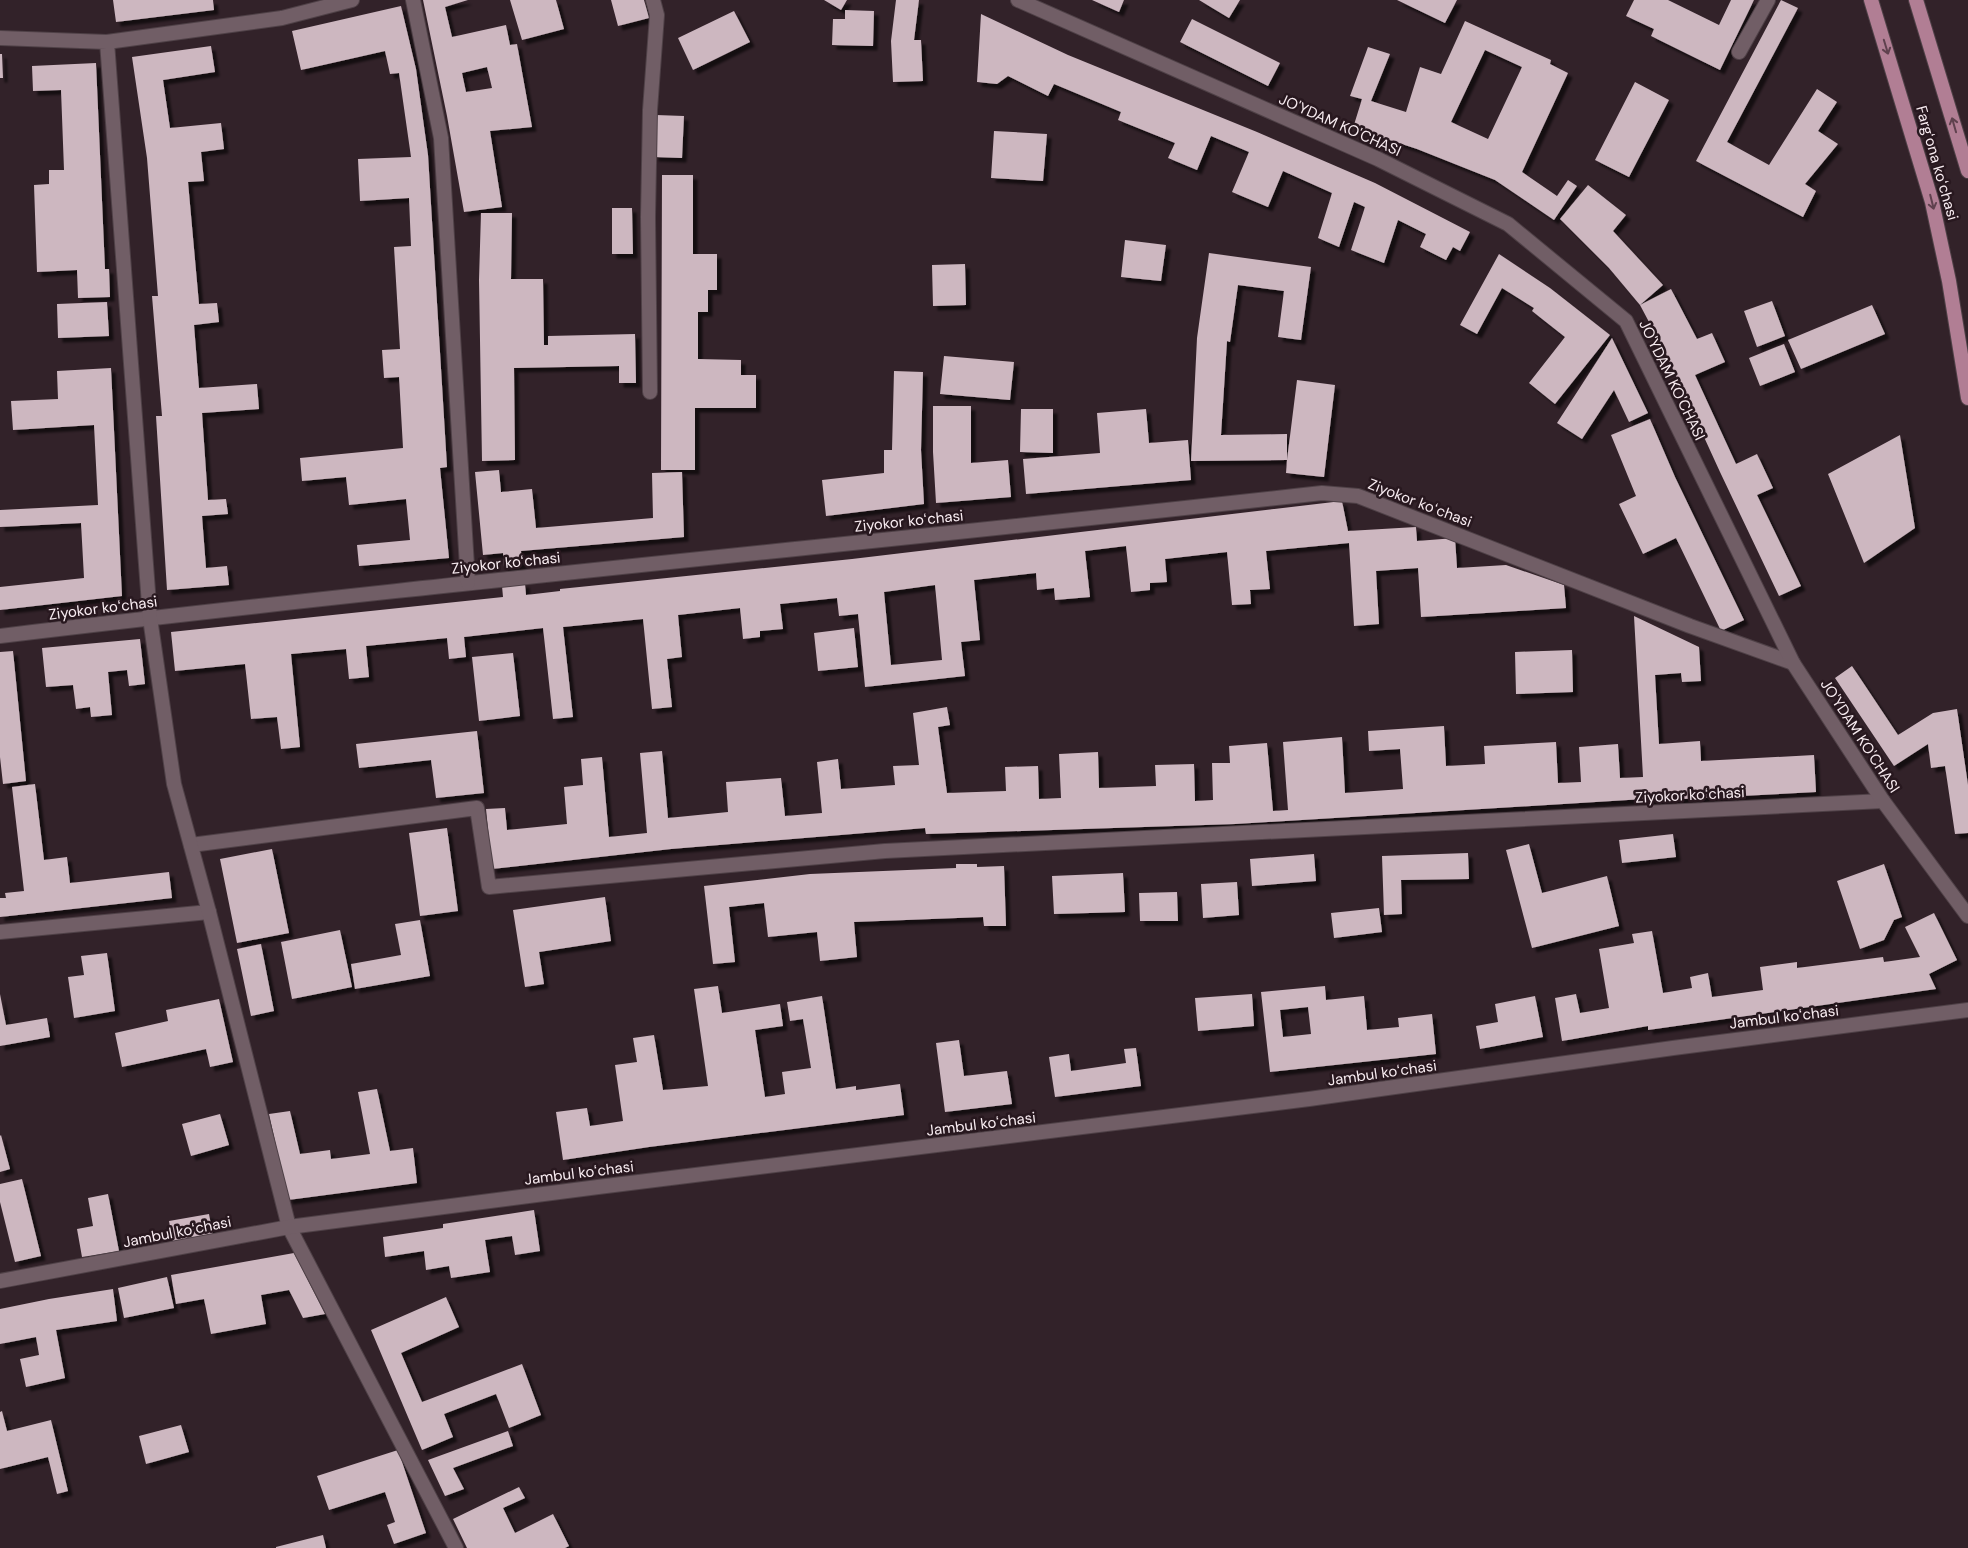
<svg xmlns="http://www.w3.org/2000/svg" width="1968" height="1548" viewBox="0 0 1968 1548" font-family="'DM Sans',sans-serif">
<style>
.building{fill:#cdb7c0;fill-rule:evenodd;filter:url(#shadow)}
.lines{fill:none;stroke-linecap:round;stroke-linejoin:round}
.service-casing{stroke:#4f4147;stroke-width:16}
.minor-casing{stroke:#4f4147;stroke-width:16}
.tertiary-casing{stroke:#4f4147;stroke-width:16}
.primary-casing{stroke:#4f4147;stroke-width:16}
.service{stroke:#715e66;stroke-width:14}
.minor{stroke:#715e66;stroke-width:14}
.tertiary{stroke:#715e66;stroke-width:14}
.primary{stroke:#b17e94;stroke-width:14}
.oneway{stroke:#5f414e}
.labels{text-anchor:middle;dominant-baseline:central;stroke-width:5;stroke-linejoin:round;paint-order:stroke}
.street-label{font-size:15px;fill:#f8ecf1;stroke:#28181f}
</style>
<defs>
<filter id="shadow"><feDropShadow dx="4.5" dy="4.5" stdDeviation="1" flood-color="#0009"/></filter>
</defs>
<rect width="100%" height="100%" fill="#322229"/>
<path class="building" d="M 113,0 L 213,0 L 214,10 L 116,22 Z
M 423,0 L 468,0 L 445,7 L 452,37 L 506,25 L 510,45 L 517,44 L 532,127 L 490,131 L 502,207 L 464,212 L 447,116 ZM 487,67 L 492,88 L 466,92 L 462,73 Z
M 510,0 L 556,0 L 564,29 L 522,40 Z
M 611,0 L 644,0 L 649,18 L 618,26 Z
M 824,0 L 847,0 L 841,10 Z
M 896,0 L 919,0 L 914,40 L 921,40 L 923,81 L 893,82 L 891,41 Z
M 1092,0 L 1124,0 L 1119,12 Z
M 1199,0 L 1240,0 L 1229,18 Z
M 1397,0 L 1457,0 L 1445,23 Z
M 1634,0 L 1668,0 L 1719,25 L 1731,0 L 1754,0 L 1720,70 L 1651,36 L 1654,29 L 1626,16 Z
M 1781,0 L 1798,8 L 1727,142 L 1769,165 L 1817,89 L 1837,102 L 1818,131 L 1838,144 L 1805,184 L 1816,191 L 1803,217 L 1696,161 Z
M 401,6 L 416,69 L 428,155 L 447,467 L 440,468 L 449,558 L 359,566 L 357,545 L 410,540 L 406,499 L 349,505 L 346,477 L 302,481 L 300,458 L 403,448 L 399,377 L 384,378 L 382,350 L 400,349 L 394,247 L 411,246 L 409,198 L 360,201 L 358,159 L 411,157 L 399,73 L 390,74 L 385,51 L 301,70 L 292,31 Z
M 845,10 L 874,11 L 873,46 L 832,45 L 833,19 L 845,19 Z
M 734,11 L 750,42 L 693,70 L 678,38 Z
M 981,14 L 1068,55 L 1257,132 L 1375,183 L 1470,232 L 1460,251 L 1453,247 L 1446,260 L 1420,247 L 1426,234 L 1398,220 L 1384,263 L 1351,250 L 1365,207 L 1354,202 L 1339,247 L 1318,238 L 1332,193 L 1283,171 L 1268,207 L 1232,192 L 1249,152 L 1211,136 L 1197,170 L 1168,158 L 1175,143 L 1118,120 L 1121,112 L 1054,84 L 1048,96 L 1008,76 L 997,84 L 977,82 Z
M 1192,19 L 1280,63 L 1268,86 L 1180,42 Z
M 1465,21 L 1551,60 L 1550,64 L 1568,73 L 1522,172 L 1557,196 L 1568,180 L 1577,186 L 1554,220 L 1495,180 L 1417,149 L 1353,128 L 1362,99 L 1350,96 L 1368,47 L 1390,54 L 1371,101 L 1406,112 L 1420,67 L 1441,74 ZM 1485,50 L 1522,67 L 1488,139 L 1451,122 Z
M 211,46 L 215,72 L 163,80 L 170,128 L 221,123 L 224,149 L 201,152 L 204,181 L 188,182 L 199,304 L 217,303 L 219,322 L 194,325 L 199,388 L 257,384 L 259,409 L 202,413 L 208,500 L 226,499 L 228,514 L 202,516 L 206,568 L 227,566 L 229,585 L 167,590 L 156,416 L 162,416 L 152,296 L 158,296 L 147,158 L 132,57 Z
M 0,54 L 2,54 L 3,78 L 0,78 Z
M 96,63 L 105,269 L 109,269 L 110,297 L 78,298 L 77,270 L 37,272 L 34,185 L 49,184 L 49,170 L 64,170 L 61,90 L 33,91 L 32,66 Z
M 1635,82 L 1669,100 L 1629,177 L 1595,160 Z
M 656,115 L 684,116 L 682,158 L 654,157 Z
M 994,131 L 1047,134 L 1043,181 L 991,178 Z
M 662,175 L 693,175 L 693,254 L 717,254 L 717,290 L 708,290 L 708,312 L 698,312 L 698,359 L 741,360 L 741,375 L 756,375 L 756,408 L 695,408 L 695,470 L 661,470 Z
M 1588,185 L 1626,215 L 1613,231 L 1663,285 L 1640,305 L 1609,268 L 1560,219 Z
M 612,208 L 632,208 L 633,254 L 612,254 Z
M 481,213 L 512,213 L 511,279 L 543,279 L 544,345 L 548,345 L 548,336 L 635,334 L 636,383 L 619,383 L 619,366 L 514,368 L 515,460 L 482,461 L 479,280 Z
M 1125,240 L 1166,245 L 1161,281 L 1121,277 Z
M 1209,253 L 1311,267 L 1301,340 L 1278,337 L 1284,291 L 1238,285 L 1230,342 L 1227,341 L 1221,435 L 1287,434 L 1287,460 L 1297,380 L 1335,385 L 1324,477 L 1286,473 L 1287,460 L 1191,461 L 1197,338 Z
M 1499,254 L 1550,288 L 1610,335 L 1555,404 L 1529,383 L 1565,337 L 1532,311 L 1534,308 L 1502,288 L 1477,334 L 1460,325 Z
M 965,264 L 966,305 L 933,306 L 932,265 Z
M 1671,289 L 1697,339 L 1712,333 L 1725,362 L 1695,375 L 1736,464 L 1757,454 L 1773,488 L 1757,495 L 1801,586 L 1779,596 L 1720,472 L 1666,354 L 1640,305 Z
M 1772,301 L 1785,336 L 1757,347 L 1744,311 Z
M 107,302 L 109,336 L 58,338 L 57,304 Z
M 1872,305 L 1885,334 L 1801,369 L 1788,340 Z
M 1612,338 L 1648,413 L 1629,422 L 1614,390 L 1582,439 L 1557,423 Z
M 1784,344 L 1795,372 L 1760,386 L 1749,358 Z
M 944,356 L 1014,362 L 1010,400 L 940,394 Z
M 111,368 L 122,596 L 0,610 L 0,587 L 84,578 L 81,523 L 0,527 L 0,510 L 98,505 L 94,425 L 13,430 L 11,401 L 58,399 L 57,371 Z
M 894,371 L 923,372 L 921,450 L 924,504 L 826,516 L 822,480 L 884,473 L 884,450 L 892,450 Z
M 933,406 L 971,406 L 971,463 L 1008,460 L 1011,497 L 936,503 L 933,452 Z
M 1021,409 L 1053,409 L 1053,453 L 1020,452 Z
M 1146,409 L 1149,443 L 1188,440 L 1191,480 L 1026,494 L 1023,459 L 1100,453 L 1097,413 Z
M 1650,419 L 1675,477 L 1744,620 L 1721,631 L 1676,538 L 1643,554 L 1619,504 L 1636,496 L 1611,435 Z
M 1900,435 L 1915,528 L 1864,563 L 1828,474 Z
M 499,470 L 501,492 L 532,489 L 536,528 L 653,518 L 652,473 L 682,472 L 684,537 L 521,551 L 522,565 L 504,567 L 503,553 L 483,555 L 475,472 Z
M 1342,501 L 1348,531 L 1416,527 L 1417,541 L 1455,538 L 1457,568 L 1506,565 L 1564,585 L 1566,608 L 1421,617 L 1418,568 L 1376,571 L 1379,624 L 1354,626 L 1349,543 L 1266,551 L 1270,589 L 1250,590 L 1251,604 L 1232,605 L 1227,552 L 1165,559 L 1167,582 L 1150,583 L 1150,590 L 1131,592 L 1126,546 L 1085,551 L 1090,597 L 1055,600 L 1054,588 L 1037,590 L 1036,573 L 974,580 L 980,640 L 961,642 L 965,676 L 865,687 L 858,614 L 839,616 L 837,598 L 780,604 L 783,629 L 760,631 L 760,637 L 743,639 L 740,608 L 678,615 L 682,657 L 667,659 L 672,707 L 652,709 L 643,619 L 563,627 L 573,717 L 553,719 L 543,628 L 464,637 L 466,657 L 449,659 L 447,638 L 366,646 L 369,677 L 349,679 L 346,649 L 291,654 L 300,747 L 281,749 L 277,717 L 251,719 L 245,664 L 175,671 L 171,632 L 503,597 L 502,586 L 525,583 L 526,595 L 560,591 L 560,589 L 852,559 ZM 935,585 L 942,660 L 891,665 L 884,592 Z
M 1634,616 L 1699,647 L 1701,681 L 1682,682 L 1681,673 L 1655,675 L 1659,744 L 1700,741 L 1701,761 L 1814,755 L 1816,792 L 1644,801 L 1644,799 L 1235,824 L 926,834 L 925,828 L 671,849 L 492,869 L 486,809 L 505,808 L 507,830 L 567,824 L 564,787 L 583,785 L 581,759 L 602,757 L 609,837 L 647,833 L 640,753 L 662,751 L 668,818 L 728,812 L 726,782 L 781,778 L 785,816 L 822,813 L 817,762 L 838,759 L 841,789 L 895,785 L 893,766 L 919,765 L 913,713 L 947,707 L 950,725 L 938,727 L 947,793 L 1006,791 L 1005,767 L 1038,766 L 1039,799 L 1061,798 L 1059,754 L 1098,752 L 1099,788 L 1156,786 L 1155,765 L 1194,764 L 1195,801 L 1213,800 L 1212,763 L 1230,763 L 1229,746 L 1267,743 L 1273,811 L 1288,810 L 1283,742 L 1342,737 L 1345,793 L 1403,789 L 1400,749 L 1369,751 L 1368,731 L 1444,726 L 1446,766 L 1485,764 L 1484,746 L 1556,742 L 1558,783 L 1581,782 L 1579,747 L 1618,744 L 1620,778 L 1643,777 Z
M 854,628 L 858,667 L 818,671 L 814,633 Z
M 140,639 L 145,684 L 129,686 L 127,670 L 108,672 L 112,715 L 91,717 L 90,707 L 76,709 L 73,685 L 46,687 L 42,648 Z
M 1572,650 L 1573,692 L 1516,694 L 1515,652 Z
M 13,651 L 26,781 L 3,784 L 0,757 L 0,652 Z
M 513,653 L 520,716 L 479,721 L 472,657 Z
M 1852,666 L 1898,735 L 1933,713 L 1957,709 L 1968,785 L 1968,833 L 1955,834 L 1945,766 L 1931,768 L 1928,744 L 1894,766 L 1835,678 Z
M 477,731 L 484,793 L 436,798 L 431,760 L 359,768 L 356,744 Z
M 35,784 L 44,860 L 67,857 L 70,883 L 169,872 L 172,898 L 0,917 L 0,898 L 6,898 L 5,893 L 24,891 L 12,787 Z
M 447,828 L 458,911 L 420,916 L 409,833 Z
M 1673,834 L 1676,857 L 1622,863 L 1619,840 Z
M 1529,844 L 1542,893 L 1607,876 L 1619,926 L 1532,948 L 1506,850 Z
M 272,849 L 289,933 L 237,943 L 220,859 Z
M 1468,853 L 1469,879 L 1401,880 L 1402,914 L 1384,915 L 1382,856 Z
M 1314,854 L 1316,881 L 1252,886 L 1250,859 Z
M 956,864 L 977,864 L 977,867 L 1004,866 L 1006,926 L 984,926 L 983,917 L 854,922 L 857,957 L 820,961 L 817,932 L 768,937 L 764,903 L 729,907 L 735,962 L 713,964 L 704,886 L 810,874 L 956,868 Z
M 1884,864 L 1902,917 L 1894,920 L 1884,940 L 1860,949 L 1837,881 Z
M 1123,873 L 1125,912 L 1054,914 L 1052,876 Z
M 1237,882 L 1239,915 L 1203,918 L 1201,884 Z
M 1177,892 L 1178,921 L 1140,921 L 1139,893 Z
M 605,897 L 611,941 L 539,952 L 544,984 L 525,987 L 513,910 Z
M 1379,908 L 1382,932 L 1334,938 L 1331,913 Z
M 1934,913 L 1957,960 L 1929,974 L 1936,989 L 1648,1030 L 1648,1026 L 1562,1041 L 1555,998 L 1576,994 L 1580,1013 L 1609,1008 L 1599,949 L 1634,943 L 1632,934 L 1652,931 L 1663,993 L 1692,988 L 1690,977 L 1708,973 L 1712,997 L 1763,990 L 1760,967 L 1797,962 L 1797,968 L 1883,957 L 1884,962 L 1920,957 L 1905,927 Z
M 420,920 L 430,976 L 355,989 L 351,964 L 401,955 L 395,924 Z
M 340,930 L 352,987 L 292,999 L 281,942 Z
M 261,944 L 274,1011 L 251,1016 L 237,949 Z
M 107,953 L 115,1011 L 74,1018 L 68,977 L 84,975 L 81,956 Z
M 718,986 L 722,1013 L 780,1004 L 783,1026 L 755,1030 L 765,1097 L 785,1094 L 782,1072 L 811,1068 L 803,1019 L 790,1021 L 787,1002 L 822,996 L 836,1089 L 856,1086 L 856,1090 L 900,1084 L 904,1115 L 649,1147 L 563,1160 L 556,1112 L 587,1108 L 590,1126 L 623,1121 L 615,1065 L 637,1062 L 633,1038 L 654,1035 L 663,1090 L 708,1086 L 694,989 Z
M 1325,986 L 1326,1000 L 1364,996 L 1367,1030 L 1399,1027 L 1398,1018 L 1432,1014 L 1436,1054 L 1270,1072 L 1261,992 ZM 1308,1007 L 1311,1034 L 1283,1037 L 1280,1010 Z
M 0,994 L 6,1025 L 47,1018 L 50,1037 L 0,1046 Z
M 1252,994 L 1254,1026 L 1198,1031 L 1195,998 Z
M 1535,996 L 1543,1037 L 1480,1049 L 1476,1026 L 1498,1022 L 1495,1004 Z
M 219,999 L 233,1062 L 210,1067 L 206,1049 L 122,1067 L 115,1033 L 168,1021 L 166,1010 Z
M 959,1040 L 964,1076 L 1007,1071 L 1012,1104 L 945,1112 L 936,1043 Z
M 1136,1048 L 1141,1086 L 1055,1097 L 1049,1057 L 1069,1054 L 1071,1071 L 1126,1063 L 1124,1049 Z
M 377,1089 L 390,1151 L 413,1148 L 417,1183 L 288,1200 L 269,1114 L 290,1111 L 300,1154 L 330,1150 L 331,1159 L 370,1154 L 358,1092 Z
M 220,1114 L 229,1145 L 191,1156 L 182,1124 Z
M 1,1135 L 10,1169 L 0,1172 L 0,1136 Z
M 22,1179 L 41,1256 L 15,1262 L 0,1202 L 0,1184 Z
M 108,1194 L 119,1251 L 82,1257 L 77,1229 L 93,1226 L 88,1198 Z
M 534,1210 L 540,1251 L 515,1255 L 512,1236 L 485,1240 L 490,1272 L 451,1278 L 449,1266 L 426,1270 L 424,1251 L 385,1257 L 383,1237 L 443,1228 L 443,1224 Z
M 209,1214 L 213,1236 L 173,1243 L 169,1221 Z
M 294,1253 L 325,1314 L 303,1318 L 289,1290 L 261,1295 L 266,1324 L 211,1334 L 204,1299 L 176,1304 L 171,1275 Z
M 167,1277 L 174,1308 L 124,1318 L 118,1288 Z
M 113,1289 L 117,1321 L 56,1330 L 65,1378 L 26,1387 L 20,1359 L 39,1355 L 36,1337 L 0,1344 L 0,1309 L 49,1299 Z
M 446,1297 L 459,1327 L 401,1353 L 422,1402 L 522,1364 L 541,1415 L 509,1428 L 496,1394 L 444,1414 L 453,1437 L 422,1450 L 371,1330 Z
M 2,1411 L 7,1431 L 51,1420 L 68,1491 L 57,1494 L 48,1457 L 0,1469 L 0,1412 Z
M 181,1425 L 189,1452 L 146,1464 L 139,1436 Z
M 508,1431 L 513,1446 L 453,1468 L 464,1489 L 445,1496 L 428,1460 Z
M 398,1450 L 426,1533 L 394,1544 L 387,1525 L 395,1522 L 385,1492 L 329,1510 L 317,1476 Z
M 519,1487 L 525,1498 L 503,1508 L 515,1533 L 553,1514 L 569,1546 L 565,1548 L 467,1548 L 453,1519 Z
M 323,1535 L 326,1548 L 276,1548 L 276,1547 Z"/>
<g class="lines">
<g class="service-casing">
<path id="service" d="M 1739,52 L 1768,0
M 0,636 C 440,583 882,542 1322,493 L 1358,496 L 1690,626 L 1793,663
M 191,845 L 477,808 L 489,887 L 885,851 L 1883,801
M 0,932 L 209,912"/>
</g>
<g class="minor-casing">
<path id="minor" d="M 413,0 L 441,138 L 468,583
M 1018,0 L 1378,159 L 1508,224 L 1626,321 L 1793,663 L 1883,801 L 1968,916
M 0,38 L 107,42 L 150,618 L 174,784 L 209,912 L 289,1227 L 456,1548
M 107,42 L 282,18 L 352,0
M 650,392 L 648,217 L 650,110 L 657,15 L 653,0"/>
</g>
<g class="tertiary-casing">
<path id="tertiary" d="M 0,1281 L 289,1227 L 598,1187 L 1309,1099 L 1673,1048 L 1968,1010"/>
</g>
<g class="primary-casing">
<path id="primary" d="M 1871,0 L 1932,202 L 1949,281 L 1968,398
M 1916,0 L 1968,171"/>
</g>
<use href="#service" class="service"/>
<use href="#minor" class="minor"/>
<use href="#tertiary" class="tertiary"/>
<use href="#primary" class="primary"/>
</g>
<defs><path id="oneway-shaft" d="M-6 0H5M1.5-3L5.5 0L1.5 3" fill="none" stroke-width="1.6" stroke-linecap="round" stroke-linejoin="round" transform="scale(1.25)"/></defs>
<g class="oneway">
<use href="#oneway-shaft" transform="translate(1886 47) rotate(73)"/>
<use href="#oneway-shaft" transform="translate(1954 125) rotate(-106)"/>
<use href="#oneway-shaft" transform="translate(1932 202) rotate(76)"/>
</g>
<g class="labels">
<g class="street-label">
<text transform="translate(1340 125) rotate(24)">JO'YDAM KO'CHASI</text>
<text transform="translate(1937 163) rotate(74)">Fargʻona koʻchasi</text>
<text transform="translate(1672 380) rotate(64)">JO'YDAM KO'CHASI</text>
<text transform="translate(1420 503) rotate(21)">Ziyokor koʻchasi</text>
<text transform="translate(909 521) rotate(-6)">Ziyokor koʻchasi</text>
<text transform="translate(506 563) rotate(-6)">Ziyokor koʻchasi</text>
<text transform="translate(103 608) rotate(-7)">Ziyokor koʻchasi</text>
<text transform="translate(1860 736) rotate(57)">JO'YDAM KO'CHASI</text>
<text transform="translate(1690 795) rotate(-3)">Ziyokor koʻchasi</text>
<text transform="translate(1784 1017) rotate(-7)">Jambul koʻchasi</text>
<text transform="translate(1382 1073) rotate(-8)">Jambul koʻchasi</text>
<text transform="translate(981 1124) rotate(-7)">Jambul koʻchasi</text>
<text transform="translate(579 1173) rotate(-7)">Jambul koʻchasi</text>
<text transform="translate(177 1232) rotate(-11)">Jambul koʻchasi</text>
</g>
</g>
</svg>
